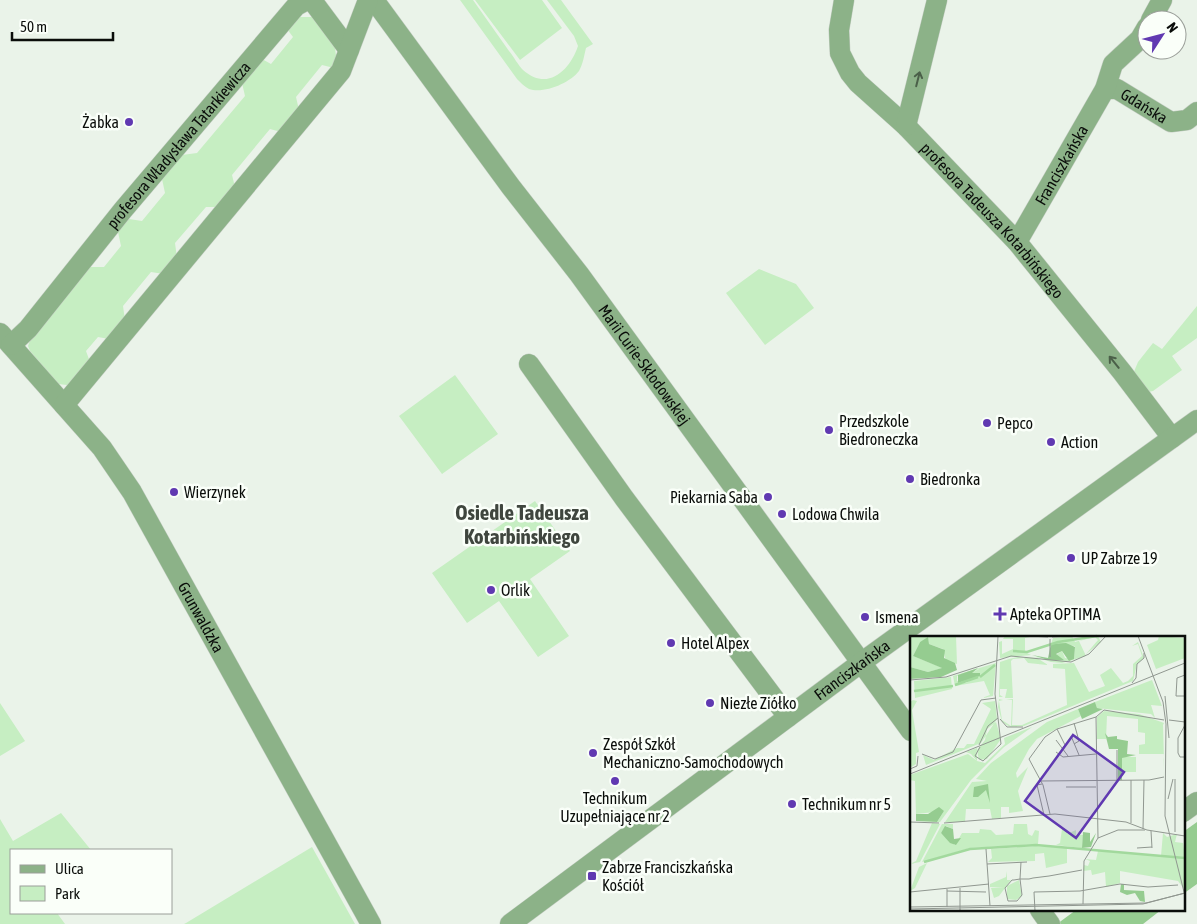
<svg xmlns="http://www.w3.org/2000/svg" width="1197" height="924" viewBox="0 0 1197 924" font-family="'Asap Condensed',sans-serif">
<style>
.green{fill:#c6eec2}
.forest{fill:#95cc90}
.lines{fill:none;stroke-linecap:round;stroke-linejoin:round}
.minor-casing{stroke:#c6cec5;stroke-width:21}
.minor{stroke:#8cb288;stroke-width:20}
.oneway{stroke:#4b6049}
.poi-dot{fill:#6039b1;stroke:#fafff9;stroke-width:2}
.labels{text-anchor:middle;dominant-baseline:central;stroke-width:5;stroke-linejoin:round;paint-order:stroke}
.street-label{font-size:16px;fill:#0a0d0a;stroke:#fafff9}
.poi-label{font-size:16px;fill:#0a0d0a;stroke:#fafff9;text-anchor:start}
.district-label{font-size:21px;font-weight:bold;fill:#3f463e;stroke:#fafff9}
.inset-river{fill:none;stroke:#a2d99d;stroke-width:2.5}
.inset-road{fill:none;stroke:#909790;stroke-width:1}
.view{fill:#6039b1;fill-opacity:0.15;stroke:#6039b1;stroke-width:2.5}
.inset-edge{fill:none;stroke:#0a0d0a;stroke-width:2.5}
</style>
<rect width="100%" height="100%" fill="#eaf3e9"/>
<path class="green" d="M 460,0 L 473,0 C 485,17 497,34 509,51 C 514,57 518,65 523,70 C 548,92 570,70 578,46 L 574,36 L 547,0 L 561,0 L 593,44 L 586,48 C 584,56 583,64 579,71 C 570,83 544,94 529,89 C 525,87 520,82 517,79 Z
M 475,0 L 542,0 L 562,28 L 520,60 Z
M 300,17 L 312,17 L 335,47 L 336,56 L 334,68 L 322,65 L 296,97 L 299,110 L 281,132 L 270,129 L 232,175 L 235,187 L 218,207 L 206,207 L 175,243 L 177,258 L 164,274 L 151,272 L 123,306 L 125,320 L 109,339 L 98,337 L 86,351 L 90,362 L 70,383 L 67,385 L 58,384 L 30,351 L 28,346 L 31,337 L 89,267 L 104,267 L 121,246 L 118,232 L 129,219 L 142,221 L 165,193 L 162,179 L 182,155 L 197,153 L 245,96 L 242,83 L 262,59 L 271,64 L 293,37 L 287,29 L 293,20 Z
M 759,269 L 796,284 L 814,308 L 765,345 L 726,293 Z
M 1197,306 L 1197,338 L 1172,356 L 1182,370 L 1153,391 L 1148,392 L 1133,374 L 1138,362 L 1153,343 L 1162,349 Z
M 455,375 L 498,434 L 442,474 L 399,416 Z
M 535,501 L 570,551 L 530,579 L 569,636 L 538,657 L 499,601 L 467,623 L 432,573 Z
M 0,703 L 25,741 L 0,756 Z
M 61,813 L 91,850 L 11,850 L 11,913 L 57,913 L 65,924 L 0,924 L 0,819 L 13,841 Z
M 312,847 L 355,924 L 184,924 L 186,923 Z"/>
<path class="forest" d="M 1197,822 L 1197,884 L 1183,894 L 1183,832 Z
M 1076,910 L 1161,910 L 1143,924 L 1057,924 Z"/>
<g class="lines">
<g class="minor-casing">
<g id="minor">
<path id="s1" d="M 374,0 L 511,187 L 579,274 L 911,731"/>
<path id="s2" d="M 844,0 L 839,30 L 840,53 L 850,73 L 858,83 L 906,126 L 1017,242 L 1122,372 L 1172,438"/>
<path d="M 1151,20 L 1162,0"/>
<path id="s3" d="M 1105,89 L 1117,89 L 1171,122 L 1187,120 L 1197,112"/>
<path d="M 906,126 L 937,0"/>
<path id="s4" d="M 1017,242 L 1105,89 L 1113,64 L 1140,39 L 1147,27"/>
<path id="s5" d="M 0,333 L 102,448 L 132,492 L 371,924"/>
<path id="s6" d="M 11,345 L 28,329 L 123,210 L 296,6 L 307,0 L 314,3 L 349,50"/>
<path d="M 529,364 L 624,498 L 788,717"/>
<path d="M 64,405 L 341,71 L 368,0"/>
<path d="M 1183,812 L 1197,802"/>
<path d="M 1040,910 L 1050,924"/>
<path id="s7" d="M 510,924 L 862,662 L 1197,420"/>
</g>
</g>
<use href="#minor" class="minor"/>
</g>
<defs><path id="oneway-shaft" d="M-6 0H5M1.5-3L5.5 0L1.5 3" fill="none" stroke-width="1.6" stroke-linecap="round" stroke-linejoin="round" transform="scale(1.25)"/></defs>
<g class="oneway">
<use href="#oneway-shaft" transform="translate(918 79) rotate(-76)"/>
<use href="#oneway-shaft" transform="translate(1114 362) rotate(-129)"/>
</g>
<g class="poi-dot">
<circle cx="129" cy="122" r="5"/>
<circle cx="987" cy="423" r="5"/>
<circle cx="829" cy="430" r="5"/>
<circle cx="1051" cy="442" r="5"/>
<circle cx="910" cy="479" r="5"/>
<circle cx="174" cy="492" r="5"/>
<circle cx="768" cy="497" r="5"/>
<circle cx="782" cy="514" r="5"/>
<circle cx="1071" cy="558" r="5"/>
<circle cx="491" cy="590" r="5"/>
<path d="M997.5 606.5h5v5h5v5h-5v5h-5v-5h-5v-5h5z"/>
<circle cx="865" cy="617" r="5"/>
<circle cx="671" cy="643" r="5"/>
<circle cx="710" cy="703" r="5"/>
<circle cx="593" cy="753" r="5"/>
<circle cx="615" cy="781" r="5"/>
<circle cx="792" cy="804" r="5"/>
<rect x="587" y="871" width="10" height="10" rx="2.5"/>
</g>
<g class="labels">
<g class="street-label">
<text stroke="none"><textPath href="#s3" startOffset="44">Gdańska</textPath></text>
<text stroke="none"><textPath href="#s6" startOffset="261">profesora Władysława Tatarkiewicza</textPath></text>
<text stroke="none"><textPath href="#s4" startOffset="89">Franciszkańska</textPath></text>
<text stroke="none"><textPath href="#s2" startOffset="281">profesora Tadeusza Kotarbińskiego</textPath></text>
<text stroke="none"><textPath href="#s1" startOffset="454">Marii Curie-Skłodowskiej</textPath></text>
<text stroke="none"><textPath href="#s5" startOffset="350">Grunwaldzka</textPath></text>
<text stroke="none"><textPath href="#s7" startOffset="426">Franciszkańska</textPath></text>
</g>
<g class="poi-label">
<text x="119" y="122" text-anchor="end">Żabka</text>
<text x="839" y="421">Przedszkole<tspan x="839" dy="18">Biedroneczka</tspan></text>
<text x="997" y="423">Pepco</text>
<text x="1061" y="442">Action</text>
<text x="920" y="479">Biedronka</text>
<text x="184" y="492">Wierzynek</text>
<text x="758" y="497" text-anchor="end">Piekarnia Saba</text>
<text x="792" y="514">Lodowa Chwila</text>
<text x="1081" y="558">UP Zabrze 19</text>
<text x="501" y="590">Orlik</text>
<text x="1010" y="614">Apteka OPTIMA</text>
<text x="875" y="617">Ismena</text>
<text x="681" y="643">Hotel Alpex</text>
<text x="720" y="703">Niezłe Ziółko</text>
<text x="603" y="744">Zespół Szkół<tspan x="603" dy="18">Mechaniczno-Samochodowych</tspan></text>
<text x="615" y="798" text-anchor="middle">Technikum<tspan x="615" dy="18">Uzupełniające nr 2</tspan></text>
<text x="802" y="804">Technikum nr 5</text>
<text x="602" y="867">Zabrze Franciszkańska<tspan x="602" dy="18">Kościół</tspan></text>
</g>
<g class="district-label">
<text x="522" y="512">Osiedle Tadeusza<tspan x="522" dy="24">Kotarbińskiego</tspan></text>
</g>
</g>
<g transform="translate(910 636)">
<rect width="275" height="275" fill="#eaf3e9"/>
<path d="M 1,0 L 46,0 L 47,28 L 36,25 L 33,13 L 19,8 L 18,3 L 10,6 L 3,20 L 33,32 L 18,36 L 0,31 ZM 95,0 L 120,1 L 115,2 L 115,16 L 121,19 L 90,22 L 89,6 L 92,5 L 92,18 L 103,13 L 103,3 L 93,3 ZM 162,0 L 165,6 L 178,2 L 188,0 L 191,6 L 176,18 L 188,4 L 185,1 L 169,5 L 176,20 L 152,27 L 141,26 L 122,20 L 138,24 L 152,15 L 155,22 L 164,23 L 165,10 L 141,8 L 143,2 ZM 249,0 L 275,2 L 275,22 L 246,33 L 237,9 L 248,4 ZM 228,6 L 234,22 L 227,28 L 223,45 L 114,90 L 100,91 L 92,86 L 88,71 L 89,63 L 93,64 L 89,65 L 92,84 L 101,90 L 102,64 L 96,63 L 103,63 L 102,89 L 112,89 L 157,69 L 155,33 L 143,32 L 143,28 L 164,27 L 179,56 L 195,50 L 190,39 L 201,32 L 213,47 L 218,45 L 223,40 L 223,28 L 232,20 L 228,8 L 222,10 ZM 108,21 L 127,22 L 138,29 L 118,27 L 114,22 L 103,23 L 101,25 L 103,62 L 95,62 L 97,53 L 90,53 L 90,59 L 93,61 L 89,61 L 90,26 L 99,23 L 98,26 L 99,23 ZM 86,27 L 83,60 L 72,62 L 80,59 L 74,45 L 45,50 L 43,40 ZM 69,33 L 61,37 L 68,37 L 66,41 L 56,47 L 47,45 L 47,40 ZM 41,41 L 42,53 L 5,62 L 4,45 ZM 242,44 L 252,70 L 241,69 L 245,82 L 241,78 L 187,72 L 185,66 ZM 3,64 L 7,65 L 2,74 L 9,116 L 6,117 L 6,128 L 0,132 L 0,66 ZM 85,65 L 87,83 L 71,107 L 16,129 L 13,119 L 24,124 L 47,112 L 54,112 L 57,108 L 64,108 L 81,73 L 72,67 ZM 168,73 L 171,80 L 127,103 L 119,113 L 106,137 L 107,142 L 118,131 L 108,155 L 113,175 L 99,177 L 99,171 L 91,171 L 91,182 L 82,183 L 80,173 L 56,173 L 55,186 L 35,186 L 62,146 L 77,145 L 66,143 L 81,127 L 137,86 ZM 194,75 L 229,78 L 254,87 L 253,89 L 254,124 L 253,139 L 253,141 L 254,118 L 229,118 L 229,109 L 235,108 L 235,97 L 228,96 L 228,83 L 197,80 L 196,103 L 187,103 L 187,81 ZM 86,86 L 91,103 L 77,123 L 69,124 L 67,114 L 75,104 L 77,93 ZM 122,91 L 94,111 L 61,144 L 30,186 L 27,186 L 34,175 L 6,178 L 5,145 L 0,144 L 0,139 L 58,118 L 67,125 L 61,118 L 56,116 L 67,112 L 67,125 L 75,127 L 95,108 L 94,102 ZM 212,121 L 226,121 L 226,136 L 212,136 ZM 22,187 L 30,188 L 10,226 L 0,228 L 6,225 ZM 32,188 L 43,188 L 43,193 L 36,190 L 31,197 L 45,209 L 52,197 L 69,197 L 70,193 L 81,194 L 86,199 L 103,198 L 104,188 L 117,188 L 118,198 L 122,200 L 125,194 L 129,195 L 128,208 L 60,212 L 12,226 ZM 152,193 L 157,194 L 157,198 L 166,194 L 166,199 L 173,199 L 172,212 L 146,209 L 150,207 ZM 253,197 L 257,201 L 267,198 L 265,206 L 273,207 L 275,221 L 251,220 ZM 125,210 L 157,212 L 157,227 L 136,232 L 134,217 L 125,218 L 125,225 L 78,226 L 82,222 L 81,213 ZM 188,215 L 275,222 L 275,254 L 268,245 L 210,235 L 210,247 L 196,251 L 195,236 L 182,239 L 181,234 L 173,235 L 174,229 L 178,230 L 180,225 L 175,223 L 186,224 ZM 17,227 L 5,252 L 0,255 L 9,231 ZM 97,235 L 97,244 L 101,244 L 89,260 L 84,262 L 81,252 L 94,252 L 80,251 L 80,248 L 96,241 ZM 109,244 L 112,260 L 106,264 L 97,263 L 97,250 Z" fill="#c6eec2" fill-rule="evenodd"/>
<path d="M 18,1 L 19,8 L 35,14 L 34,22 L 45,27 L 47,34 L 31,41 L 0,43 L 0,31 L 18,36 L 32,32 L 3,20 L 10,6 ZM 156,7 L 165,11 L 164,23 L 159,25 L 152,15 L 146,18 L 154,24 L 138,24 L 122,19 L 138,22 L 141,8 ZM 68,32 L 62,37 L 70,37 L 70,40 L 48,47 L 48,39 ZM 185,66 L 187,72 L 193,73 L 172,83 L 168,73 ZM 195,97 L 198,101 L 207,100 L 207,103 L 218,105 L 217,118 L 226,119 L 212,122 L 212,144 L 208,144 L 208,113 L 199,113 ZM 78,148 L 80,167 L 76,154 L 68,161 L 63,161 L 64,151 ZM 29,171 L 34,175 L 27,186 L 6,185 L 6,178 L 18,178 ZM 35,190 L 43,193 L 44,203 L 51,202 L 46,209 L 40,207 L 31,197 ZM 173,196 L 180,197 L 180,206 L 186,197 L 181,211 L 172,212 ZM 211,248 L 214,248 L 214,254 L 234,255 L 235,266 L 230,265 L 225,257 L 217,259 L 210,256 Z" fill="#95cc90"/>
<path class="inset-river" d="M 103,15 L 117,16 L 148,6 L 187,0M 70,41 L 85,29M 45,49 L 68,41M 4,55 L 43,50M 14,226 L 60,213 L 126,209 L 275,222"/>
<path class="inset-road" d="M 119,0 L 138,1M 228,0 L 253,66 L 256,88 L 255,180 L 275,260M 142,1 L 159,0M 140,3 L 140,21M 275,39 L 267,42 L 266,60 L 275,60M 0,44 L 36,41 L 101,20 L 161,26 L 179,18 L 196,0M 222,47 L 226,42 L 227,28 L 234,22 L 234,17M 255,60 L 259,102M 186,81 L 188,202M 88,82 L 85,58 L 88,0M 90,83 L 97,91 L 113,91M 259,84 L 275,86M 275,89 L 268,102 L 268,117 L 270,121 L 275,121M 147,93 L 155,109 L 152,113M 161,100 L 169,119M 146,104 L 158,120M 164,108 L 169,105 L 164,87M 69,109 L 78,90 L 88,82M 70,111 L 65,120 L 73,125 L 91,108 L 88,82M 146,116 L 153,121 L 186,118M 12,118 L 25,123 L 43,116 L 71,64 L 86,62M 0,133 L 7,130 L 8,120M 0,138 L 275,27M 207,144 L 207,114M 130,145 L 239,144 L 254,141M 132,148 L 127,149 L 134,179M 156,151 L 186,151M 258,163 L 263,143M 140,178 L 133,149 L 119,123 L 135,101 L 147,93 L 186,81 L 194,74 L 254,84M 0,186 L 29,187M 34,187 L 145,178 L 216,186 L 237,194 L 275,200M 221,187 L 221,144M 233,193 L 234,144M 241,195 L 242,212M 265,196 L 265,143M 227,212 L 242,211M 76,213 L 80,270M 111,226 L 110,243 L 112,259 L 107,265 L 98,265 L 95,252 L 102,244 L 104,244 L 110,243 L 119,243 L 123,242 L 139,240 L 172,234M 77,228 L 117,226M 50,252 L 50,275M 37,253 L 37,271M 37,255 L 76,256M 0,256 L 79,248M 173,268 L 174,225 L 188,202 L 208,194 L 235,194M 0,271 L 236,267 L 275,257M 0,273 L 233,268 L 275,257M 125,275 L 124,256 L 170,255 L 210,248 L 238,251 L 268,249"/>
<path class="view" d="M 163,99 L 214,136 L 166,202 L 115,165 Z"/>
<rect width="275" height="275" class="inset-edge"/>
</g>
<rect x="10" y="849" width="162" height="65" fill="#fafff9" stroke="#9a9e99"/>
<rect x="20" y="865" width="25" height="8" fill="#8cb288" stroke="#9a9e99"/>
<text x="55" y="874" font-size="15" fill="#0a0d0a">Ulica</text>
<rect x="20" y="886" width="25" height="15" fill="#c6eec2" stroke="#9a9e99"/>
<text x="55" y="899" font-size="15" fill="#0a0d0a">Park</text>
<g transform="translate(1162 35) rotate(54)"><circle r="24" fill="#fafff9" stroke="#9a9e99"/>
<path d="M0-4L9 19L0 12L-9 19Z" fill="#6039b1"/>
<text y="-8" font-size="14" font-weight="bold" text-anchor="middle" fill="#0a0d0a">N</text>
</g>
<path d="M12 32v8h101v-8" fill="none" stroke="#0a0d0a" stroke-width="2.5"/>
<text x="20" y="32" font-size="15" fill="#0a0d0a" stroke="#fafff9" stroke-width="4" paint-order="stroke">50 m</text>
</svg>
